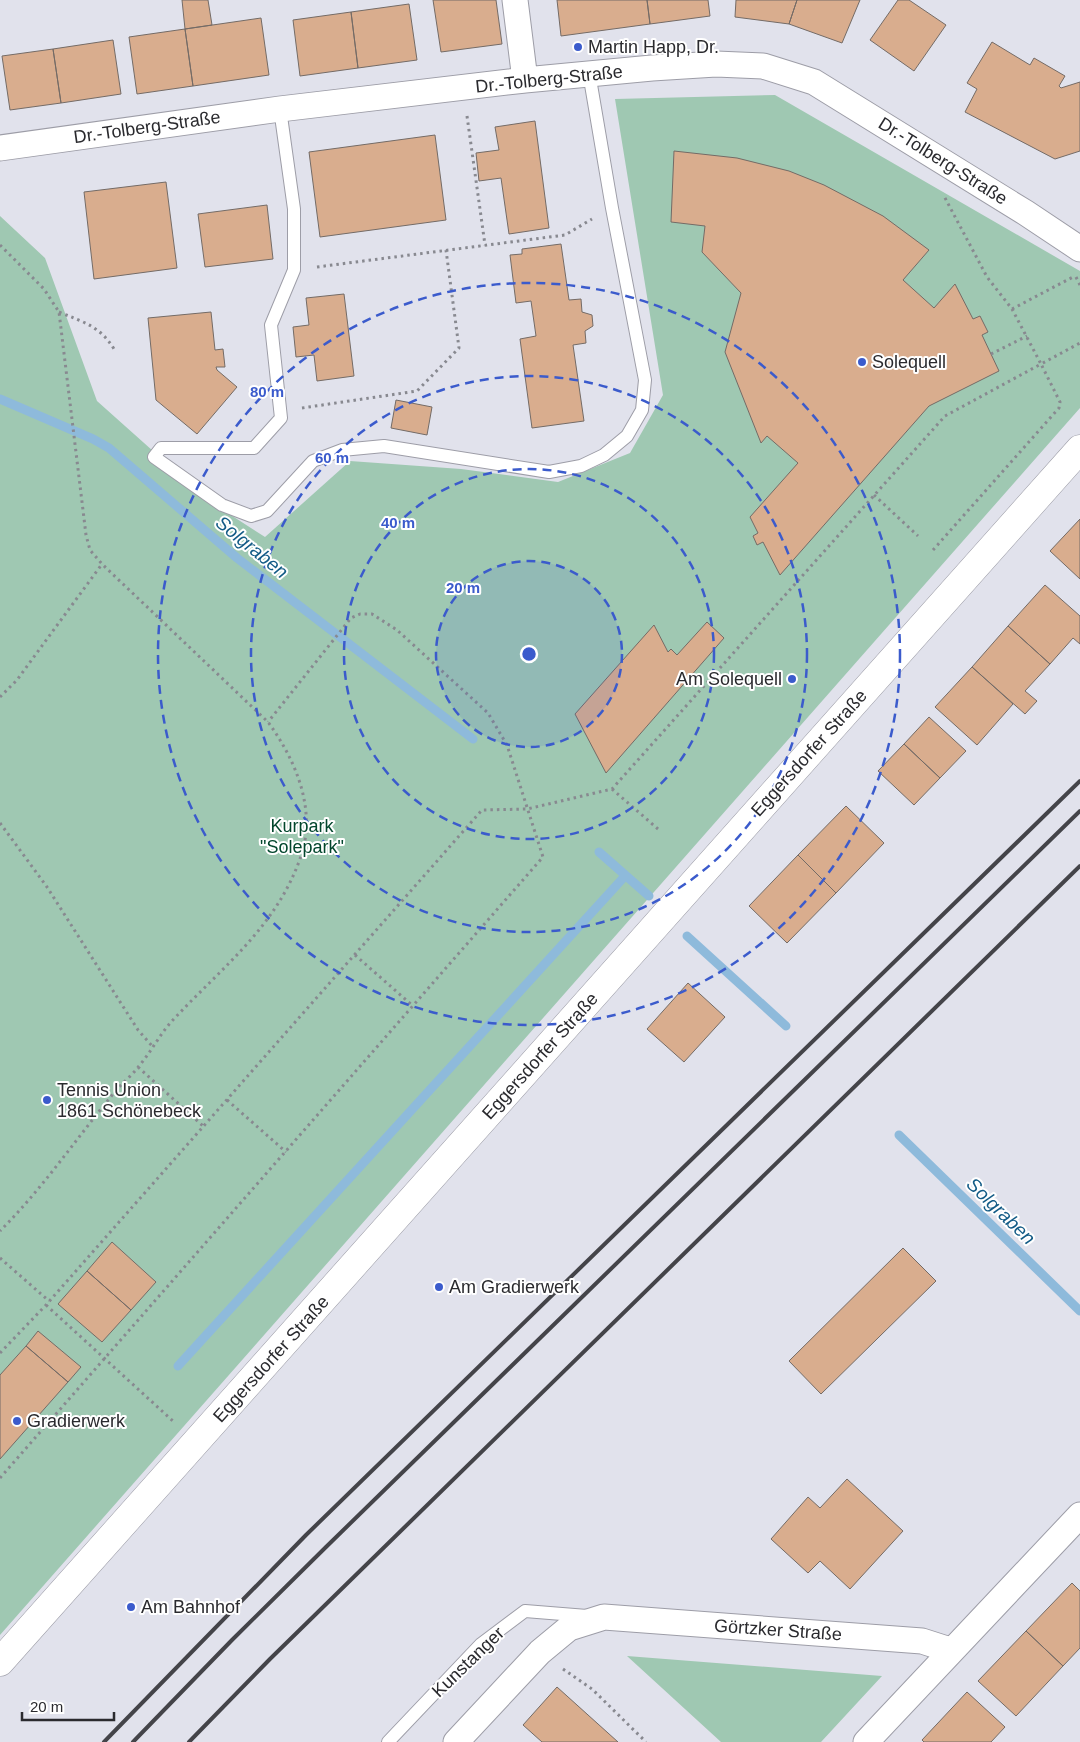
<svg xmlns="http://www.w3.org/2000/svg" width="1080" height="1742" viewBox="0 0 1080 1742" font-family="Arial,sans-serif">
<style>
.green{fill:#9fc8b2}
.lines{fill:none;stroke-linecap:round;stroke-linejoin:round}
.stream{stroke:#8ebadb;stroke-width:9}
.building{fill:#d9ad8e;stroke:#746b66}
.lane-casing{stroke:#9d9da7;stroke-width:14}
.street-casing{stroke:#9d9da7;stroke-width:27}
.secondary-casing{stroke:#9d9da7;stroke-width:29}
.path{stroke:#888990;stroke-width:3;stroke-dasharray:2.5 4;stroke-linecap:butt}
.lane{stroke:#fff;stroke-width:12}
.street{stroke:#fff;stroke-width:25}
.secondary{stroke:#fff;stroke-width:28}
.rail{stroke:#444449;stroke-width:4}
.ring{fill:none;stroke:#3b5bcc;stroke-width:2.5;stroke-dasharray:9 6}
.poi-dot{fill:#3b5bcc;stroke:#fff;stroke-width:2}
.labels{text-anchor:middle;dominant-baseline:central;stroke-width:4;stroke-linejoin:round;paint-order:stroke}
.poi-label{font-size:18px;fill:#2a2a2e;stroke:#fff;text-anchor:start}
.street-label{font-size:18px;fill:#2a2a2e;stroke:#fff}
.park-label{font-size:18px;fill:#02462c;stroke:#fff}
.water-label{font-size:19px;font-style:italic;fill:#135b86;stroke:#fff}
.centre{fill:#3b5bcc;stroke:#fff;stroke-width:2.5}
.ring-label{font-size:15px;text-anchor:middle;font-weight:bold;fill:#3b5bcc;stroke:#fff;stroke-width:4;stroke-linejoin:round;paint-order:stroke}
</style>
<rect width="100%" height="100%" fill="#e1e2ec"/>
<path class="green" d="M 775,95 L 1080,271 L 1080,408 L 0,1635 L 0,216 L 45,258 L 97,401 L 209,501 L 265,537 L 350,461 L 461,469 L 558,482 L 630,453 L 663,395 L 615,99 Z
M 627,1656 L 882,1676 L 821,1742 L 721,1742 Z"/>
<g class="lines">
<path class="stream" d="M 0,399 L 93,439 L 109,448 L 237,558 L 473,739
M 599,852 L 649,896
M 687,936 L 786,1026
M 899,1135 L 1080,1311
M 178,1366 L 625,876"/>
</g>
<path class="building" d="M 182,0 L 208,0 L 212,25 L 185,29 Z
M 433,0 L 496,0 L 502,44 L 441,52 Z
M 557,0 L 647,0 L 650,24 L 561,36 Z
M 647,0 L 708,0 L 710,16 L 650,24 Z
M 736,0 L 797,0 L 789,24 L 735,17 Z
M 797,0 L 860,0 L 842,43 L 789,24 Z
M 898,0 L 909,0 L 946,25 L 914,71 L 870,40 Z
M 409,4 L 417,60 L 358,68 L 351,12 Z
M 351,12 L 358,68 L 300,76 L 293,20 Z
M 261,18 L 269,75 L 193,86 L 185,29 Z
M 185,29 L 193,86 L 137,94 L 129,37 Z
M 113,40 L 121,94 L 61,103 L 53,49 Z
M 992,42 L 1030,65 L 1034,58 L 1065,76 L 1059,86 L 1061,88 L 1080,82 L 1080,151 L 1055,159 L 965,112 L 977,89 L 967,83 Z
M 53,49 L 61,103 L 10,110 L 2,56 Z
M 535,121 L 549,228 L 509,234 L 501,178 L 479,181 L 476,153 L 499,150 L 495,127 Z
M 435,135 L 446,220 L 320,237 L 309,152 Z
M 674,151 L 737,158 L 789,171 L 824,185 L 883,216 L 929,250 L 903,280 L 934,308 L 955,284 L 973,319 L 980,316 L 988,332 L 982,335 L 999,371 L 929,406 L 780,575 L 763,542 L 757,545 L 753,536 L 758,533 L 750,517 L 798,463 L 767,436 L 761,443 L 725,352 L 741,293 L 702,252 L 705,226 L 671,222 Z
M 166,182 L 177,268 L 94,279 L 84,192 Z
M 267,205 L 273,259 L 205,267 L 198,214 Z
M 561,244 L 569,300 L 581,299 L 582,312 L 592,315 L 593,326 L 585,331 L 586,343 L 573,345 L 584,421 L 532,428 L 520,339 L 536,336 L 531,301 L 516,303 L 510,255 L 522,254 L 522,249 Z
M 344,294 L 354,376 L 317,381 L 314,355 L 296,357 L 293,327 L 309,325 L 306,298 Z
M 211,312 L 215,350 L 223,349 L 225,367 L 216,367 L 217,370 L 237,387 L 197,434 L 156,400 L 148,318 Z
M 396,400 L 432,407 L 427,435 L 391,428 Z
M 1080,519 L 1080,579 L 1050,551 Z
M 1045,585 L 1080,616 L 1080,644 L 1073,638 L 1050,664 L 1008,626 Z
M 707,622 L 724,638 L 606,773 L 575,714 L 654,625 L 668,652 L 671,649 L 677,655 Z
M 1008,626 L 1050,664 L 1025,691 L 1037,701 L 1025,714 L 972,667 Z
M 972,667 L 1013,704 L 977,745 L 935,707 Z
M 929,717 L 966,751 L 940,778 L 904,744 Z
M 904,744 L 940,778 L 914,805 L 878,771 Z
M 846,806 L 884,843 L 836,893 L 798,855 Z
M 798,855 L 836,893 L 787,943 L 749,906 Z
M 688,983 L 725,1017 L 684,1062 L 647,1029 Z
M 112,1242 L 156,1282 L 131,1310 L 87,1271 Z
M 903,1248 L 936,1281 L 821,1394 L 789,1361 Z
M 87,1271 L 131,1310 L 102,1342 L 58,1304 Z
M 38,1331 L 81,1367 L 68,1382 L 26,1346 Z
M 26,1346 L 68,1382 L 0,1459 L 0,1375 Z
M 847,1479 L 903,1531 L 850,1589 L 820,1561 L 808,1573 L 771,1539 L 808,1497 L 820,1508 Z
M 1072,1583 L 1080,1591 L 1080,1648 L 1063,1666 L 1026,1631 Z
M 1026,1631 L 1063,1666 L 1016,1716 L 978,1681 Z
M 557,1687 L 618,1742 L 542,1742 L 523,1725 Z
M 967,1692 L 1005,1727 L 991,1742 L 924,1742 L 922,1740 Z"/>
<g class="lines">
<g class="lane-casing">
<path id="lane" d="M 280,109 L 294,209 L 294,270 L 271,325 L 281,418 L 254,448 L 161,448 L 154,457 L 222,505 L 251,516 L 267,511 L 313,461 L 342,450 L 384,446 L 549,472 L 581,466 L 604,455 L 627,436 L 642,410 L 645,380 L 612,208 L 589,73
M 388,1742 L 481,1644 L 525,1611 L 587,1616"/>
</g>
<g class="street-casing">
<path id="street" d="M 515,0 L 525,80
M 0,148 L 280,109 L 525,80 L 652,68 L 716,64 L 763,66 L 814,82 L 1026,213 L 1080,249
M 456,1742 L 540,1652 L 569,1628 L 604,1617 L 922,1641 L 950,1650
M 866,1742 L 1080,1515"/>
</g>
<g class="secondary-casing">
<path id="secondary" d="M 0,1662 L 1080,449"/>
</g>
<path class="path" d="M 467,116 L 485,245
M 0,245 L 44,289 L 59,312 L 86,535 L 90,550 L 102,564 L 268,722 C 295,759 317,809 301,856 C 277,927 221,968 172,1021 C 160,1034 151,1052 139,1066 C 133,1074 125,1081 118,1088 C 78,1136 44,1187 0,1231
M 317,267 L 565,235 L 592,219
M 1076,277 L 1080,285
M 1012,309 L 1073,277
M 59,312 C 83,322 100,326 114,349
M 991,354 L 1027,336
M 302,408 L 417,391 L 459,348 L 446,250
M 874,495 L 918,536
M 933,550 L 1059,408 L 1060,402 L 1041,364 L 1080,343
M 0,697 L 17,680 L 102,564
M 612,789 L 658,829
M 0,823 L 47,887 L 138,1030 L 153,1047
M 355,955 L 413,1006
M 138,1067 L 203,1126
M 227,1100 L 286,1152
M 0,1258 L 49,1301
M 46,1305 L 174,1422
M 0,1353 L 46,1305 L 482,810 L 527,809 L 612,789 L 945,416 L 1041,364 L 1012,309 L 987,277 L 944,196
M 0,1478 L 543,857 L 507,745 L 488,713 L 397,630 L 372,614 L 360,614 L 351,618 L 268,722
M 563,1669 L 592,1689 L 646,1742"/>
<use href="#lane" class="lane"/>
<use href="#street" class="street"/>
<use href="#secondary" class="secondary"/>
<path class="rail" d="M 104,1742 L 306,1535 L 1080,781
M 133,1742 L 232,1640 L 326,1547 L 1080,811
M 189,1742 L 270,1659 L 1080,866"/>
</g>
<circle cx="529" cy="654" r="93" fill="#3b5bcc" fill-opacity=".12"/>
<g class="ring">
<circle cx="529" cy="654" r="93"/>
<circle cx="529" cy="654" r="185"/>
<circle cx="529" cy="654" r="278"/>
<circle cx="529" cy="654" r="371"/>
</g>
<g class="poi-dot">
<circle cx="578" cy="47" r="5"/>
<circle cx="862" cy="362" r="5"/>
<circle cx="792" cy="679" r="5"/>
<circle cx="47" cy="1100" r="5"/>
<circle cx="439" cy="1287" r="5"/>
<circle cx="17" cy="1421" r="5"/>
<circle cx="131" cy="1607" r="5"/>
</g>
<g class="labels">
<g class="poi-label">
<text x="588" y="47">Martin Happ, Dr.</text>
<text x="872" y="362">Solequell</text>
<text x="782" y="679" text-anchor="end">Am Solequell</text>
<text x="57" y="1090">Tennis Union<tspan x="57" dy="21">1861 Schönebeck</tspan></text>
<text x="449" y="1287">Am Gradierwerk</text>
<text x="27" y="1421">Gradierwerk</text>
<text x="141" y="1607">Am Bahnhof</text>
</g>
<g class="street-label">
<text transform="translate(549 79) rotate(-6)">Dr.-Tolberg-Straße</text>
<text transform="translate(147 127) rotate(-8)">Dr.-Tolberg-Straße</text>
<text transform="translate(943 161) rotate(32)">Dr.-Tolberg-Straße</text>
<text transform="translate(809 753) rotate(-48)">Eggersdorfer Straße</text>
<text transform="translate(540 1056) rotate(-48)">Eggersdorfer Straße</text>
<text transform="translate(271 1359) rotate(-48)">Eggersdorfer Straße</text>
<text transform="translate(778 1630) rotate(4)">Görtzker Straße</text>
<text transform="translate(468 1662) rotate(-44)">Kunstanger</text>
</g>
<g class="park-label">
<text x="302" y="826">Kurpark<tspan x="302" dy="21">"Solepark"</tspan></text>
</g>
<g class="water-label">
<text transform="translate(252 547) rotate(39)">Solgraben</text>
<text transform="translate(1001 1211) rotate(44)">Solgraben</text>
</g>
</g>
<circle cx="529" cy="654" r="8" class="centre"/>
<g class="ring-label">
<text x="267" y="397">80 m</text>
<text x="332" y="463">60 m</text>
<text x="398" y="528">40 m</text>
<text x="463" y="593">20 m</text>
</g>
<path d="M22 1712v8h92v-8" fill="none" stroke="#2a2a2e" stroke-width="2.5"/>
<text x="30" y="1712" font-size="15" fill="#2a2a2e" stroke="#ffffff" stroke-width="4" paint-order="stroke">20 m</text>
</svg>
